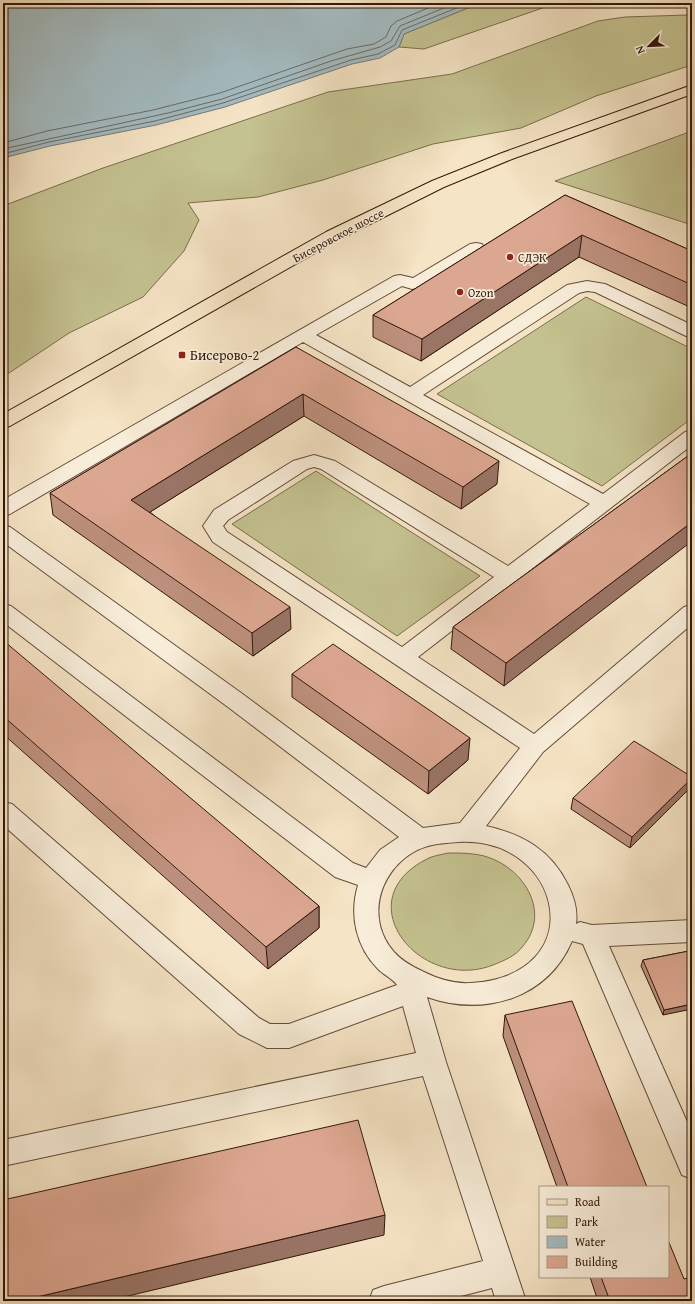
<svg xmlns="http://www.w3.org/2000/svg" width="695" height="1304" viewBox="0 0 695 1304" font-family="'Gentium Book Plus',serif">
<style>
.green{fill:#c4c290;stroke:#7c6d4e}
.water{fill:#a3bbc0;stroke:#777a78}
.lines{fill:none;stroke-linecap:round;stroke-linejoin:round}
.shore{stroke:#6c6a66;stroke-width:1}
.minor-casing{stroke:#644b3a;stroke-width:2}
.major-casing{stroke:#34180b;stroke-width:2}
.minor{fill:#f8edd9;fill-rule:evenodd}
.major{fill:#f5e4c5;fill-rule:evenodd}
.wall{fill:#bd907d;stroke:#34180b}
.shaded-wall{fill:#9a7566;stroke:#34180b}
.building{fill:#dca791;stroke:#34180b}
.poi-dot{fill:#8f2418;stroke:#f8edd9;stroke-width:1.5}
.labels{text-anchor:middle;dominant-baseline:central;stroke-width:3.5;stroke-linejoin:round;paint-order:stroke}
.far-street-label{font-size:12px;fill:#34180b;stroke:#f8edd9}
.far-poi-label{font-size:12px;fill:#34180b;stroke:#f8edd9;text-anchor:start}
.poi-label{font-size:14px;fill:#34180b;stroke:#f8edd9;text-anchor:start}
</style>
<rect width="100%" height="100%" fill="#f5e4c5"/>
<filter id="stains"><feTurbulence type="fractalNoise" baseFrequency=".005" numOctaves="4"/><feColorMatrix values="0 0 0 0 .2 0 0 0 0 .09 0 0 0 0 .02 0 0 0 .5 -.17"/></filter>
<radialGradient id="worn" r=".72"><stop offset=".6" stop-color="#630" stop-opacity="0"/><stop offset="1" stop-color="#630" stop-opacity=".3"/></radialGradient>
<path class="green" d="M 480,3 L 557,3 L 424,49 L 399,47 L 404,34 Z
M 692,12 L 692,65 L 596,96 L 521,128 L 433,144 L 323,180 L 258,197 L 188,203 L 199,220 L 184,251 L 143,297 L 69,333 L 3,377 L 3,206 L 103,168 L 328,92 L 452,74 L 598,21 L 625,17 L 687,15 Z
M 692,131 L 692,225 L 555,181 Z
M 586,297 L 692,349 L 692,418 L 602,486 L 437,394 Z
M 316,471 L 480,576 L 397,636 L 232,524 Z
M 448,853 C 464,853 481,853 495,860 C 528,875 549,915 523,946 C 516,956 503,961 493,965 C 421,993 346,902 425,860 C 431,856 440,855 448,853 Z"/>
<path class="water" d="M 3,3 L 480,3 L 404,34 L 399,47 L 380,58 L 352,64 L 225,107 L 156,125 L 50,146 L 3,158 Z"/>
<g class="lines">
<path class="shore" d="M 3,143 L 47,131 L 153,110 L 220,93 L 347,49 L 374,44 L 386,37 L 391,26 L 397,21 L 440,3
M 3,149 L 168,113 L 222,99 L 331,61 L 380,47 L 391,41 L 400,26 L 456,3
M 3,154 L 49,142 L 155,121 L 223,103 L 351,60 L 378,54 L 395,45 L 402,30 L 469,3"/>
<g class="minor-casing">
<path id="minor" d="M 476,243 L 482,244 L 484,248 L 482,252 L 425,286 L 412,289 L 402,286 L 316,335 L 410,387 L 567,285 L 587,281 L 605,284 L 692,325 L 692,337 L 686,336 L 595,292 L 587,291 L 579,293 L 423,395 L 603,494 L 685,432 L 692,430 L 692,445 L 418,657 L 534,734 L 684,607 L 692,605 L 692,624 L 543,752 L 486,826 C 522,834 551,850 568,885 C 574,897 578,910 576,924 L 580,922 L 592,925 L 692,920 L 692,942 L 609,946 L 692,1133 L 692,1179 L 682,1175 L 583,944 L 572,941 C 547,999 484,1017 427,997 L 446,1062 L 526,1301 L 496,1301 L 492,1288 L 442,1301 L 369,1301 L 373,1290 L 384,1286 L 483,1261 L 423,1076 L 3,1166 L 3,1140 L 416,1053 L 403,1006 L 289,1048 L 267,1048 L 239,1034 L 3,825 L 3,802 L 12,804 L 259,1018 L 270,1024 L 289,1024 L 397,985 C 393,979 384,975 378,969 C 356,947 349,915 358,885 L 335,877 L 3,622 L 3,604 L 11,606 L 353,863 L 366,868 L 380,850 L 399,837 L 228,707 L 3,542 L 3,525 L 10,527 L 244,695 L 423,828 L 460,823 L 520,748 L 213,542 L 203,526 L 214,510 L 293,461 L 314,455 L 335,461 L 508,566 L 590,504 L 303,342 L 10,514 L 3,516 L 3,500 L 394,276 L 400,275 L 413,278 L 470,244 ZM 314,467 L 321,469 L 494,577 L 402,647 L 227,532 L 223,526 L 228,520 L 307,469 ZM 459,842 C 562,836 594,975 471,983 C 454,984 438,979 424,972 C 413,967 402,961 394,952 C 366,920 378,874 412,853 C 426,844 443,843 459,842 Z"/>
</g>
<g class="major-casing">
<path id="major" d="M 692,85 L 692,94 L 512,159 L 444,187 L 338,240 L 10,426 L 3,428 L 3,414 L 326,232 L 432,181 L 502,153 Z"/>
</g>
<use href="#minor" class="minor"/>
<use href="#major" class="major"/>
</g>
<path class="wall" d="M 565,195 L 692,251 L 692,308 L 579,257 L 421,361 L 373,337 L 373,315 Z
M 296,347 L 497,484 L 461,509 L 304,416 L 150,512 L 291,629 L 253,656 L 53,515 L 50,493 Z
M 692,453 L 504,686 L 451,649 L 453,627 Z
M 3,643 L 319,906 L 319,928 L 268,969 L 3,734 Z
M 292,674 L 468,760 L 428,794 L 292,697 Z
M 692,777 L 690,788 L 630,848 L 571,809 L 573,798 Z
M 689,951 L 663,1015 L 641,966 L 643,960 Z
M 505,1015 L 647,1187 L 557,1187 L 503,1036 Z
M 590,1277 L 668,1277 L 684,1279 L 692,1301 L 598,1301 Z"/>
<path class="shaded-wall" d="M 582,235 L 579,257 L 421,361 L 422,339 Z
M 303,394 L 304,416 L 134,522 L 131,500 Z
M 499,461 L 497,484 L 461,509 L 463,487 Z
M 692,522 L 692,541 L 504,686 L 506,663 Z
M 290,607 L 291,629 L 253,656 L 252,633 Z
M 470,738 L 468,760 L 428,794 L 429,771 Z
M 692,778 L 690,788 L 630,848 L 632,837 Z
M 319,906 L 319,928 L 268,969 L 266,947 Z
M 692,1004 L 692,1009 L 663,1015 L 664,1010 Z
M 385,1215 L 384,1235 L 107,1301 L 20,1301 Z"/>
<path class="building" d="M 565,195 L 692,251 L 692,285 L 582,235 L 422,339 L 373,315 Z
M 296,347 L 499,461 L 463,487 L 303,394 L 131,500 L 290,607 L 252,633 L 50,493 Z
M 692,453 L 692,522 L 506,663 L 453,627 Z
M 5,642 L 319,906 L 266,947 L 3,716 L 3,643 Z
M 333,644 L 470,738 L 429,771 L 292,674 Z
M 634,741 L 692,777 L 692,778 L 632,837 L 573,798 Z
M 689,951 L 692,959 L 692,1004 L 664,1010 L 643,960 Z
M 572,1001 L 647,1187 L 568,1187 L 505,1015 Z
M 358,1120 L 385,1215 L 20,1301 L 3,1301 L 3,1200 Z
M 668,1240 L 684,1279 L 692,1277 L 692,1301 L 610,1301 L 601,1277 L 668,1277 Z"/>
<g class="poi-dot">
<circle cx="510" cy="257" r="4"/>
<circle cx="460" cy="292" r="4"/>
<rect x="178" y="351" width="8" height="8" rx="2"/>
</g>
<g class="labels">
<g class="far-street-label">
<text transform="translate(338 235) rotate(-28)">Бисеровское шоссе</text>
</g>
<g class="far-poi-label">
<text x="518" y="257">СДЭК</text>
<text x="468" y="292">Ozon</text>
</g>
<g class="poi-label">
<text x="190" y="355">Бисерово-2</text>
</g>
</g>
<rect width="695" height="1304" fill="none" stroke="#f5e4c5" stroke-width="16"/>
<rect x="4" y="4" width="687" height="1296" fill="none" stroke="#34180b" stroke-width="2"/>
<rect x="8" y="8" width="679" height="1288" fill="none" stroke="#34180b"/>
<rect x="539" y="1186" width="130" height="92" fill="#f8edd9" stroke="#aa9887"/>
<rect x="547" y="1199" width="20" height="6" fill="#f5e4c5" stroke="#aa9887"/>
<text x="575" y="1206" font-size="12" fill="#34180b">Road</text>
<rect x="547" y="1216" width="20" height="12" fill="#c4c290" stroke="#aa9887"/>
<text x="575" y="1226" font-size="12" fill="#34180b">Park</text>
<rect x="547" y="1236" width="20" height="12" fill="#a3bbc0" stroke="#aa9887"/>
<text x="575" y="1246" font-size="12" fill="#34180b">Water</text>
<rect x="547" y="1256" width="20" height="12" fill="#dca791" stroke="#aa9887"/>
<text x="575" y="1266" font-size="12" fill="#34180b">Building</text>
<g transform="translate(649 46) rotate(246)" stroke="#f8edd9" stroke-width="3" paint-order="stroke">
<path d="M0-3L7 15L0 10L-7 15Z" fill="#34180b"/>
<text y="-6" font-size="11" font-weight="bold" text-anchor="middle" fill="#34180b">N</text>
</g>
<rect width="100%" height="100%" filter="url(#stains)"/>
<rect width="100%" height="100%" fill="url(#worn)"/>
</svg>
